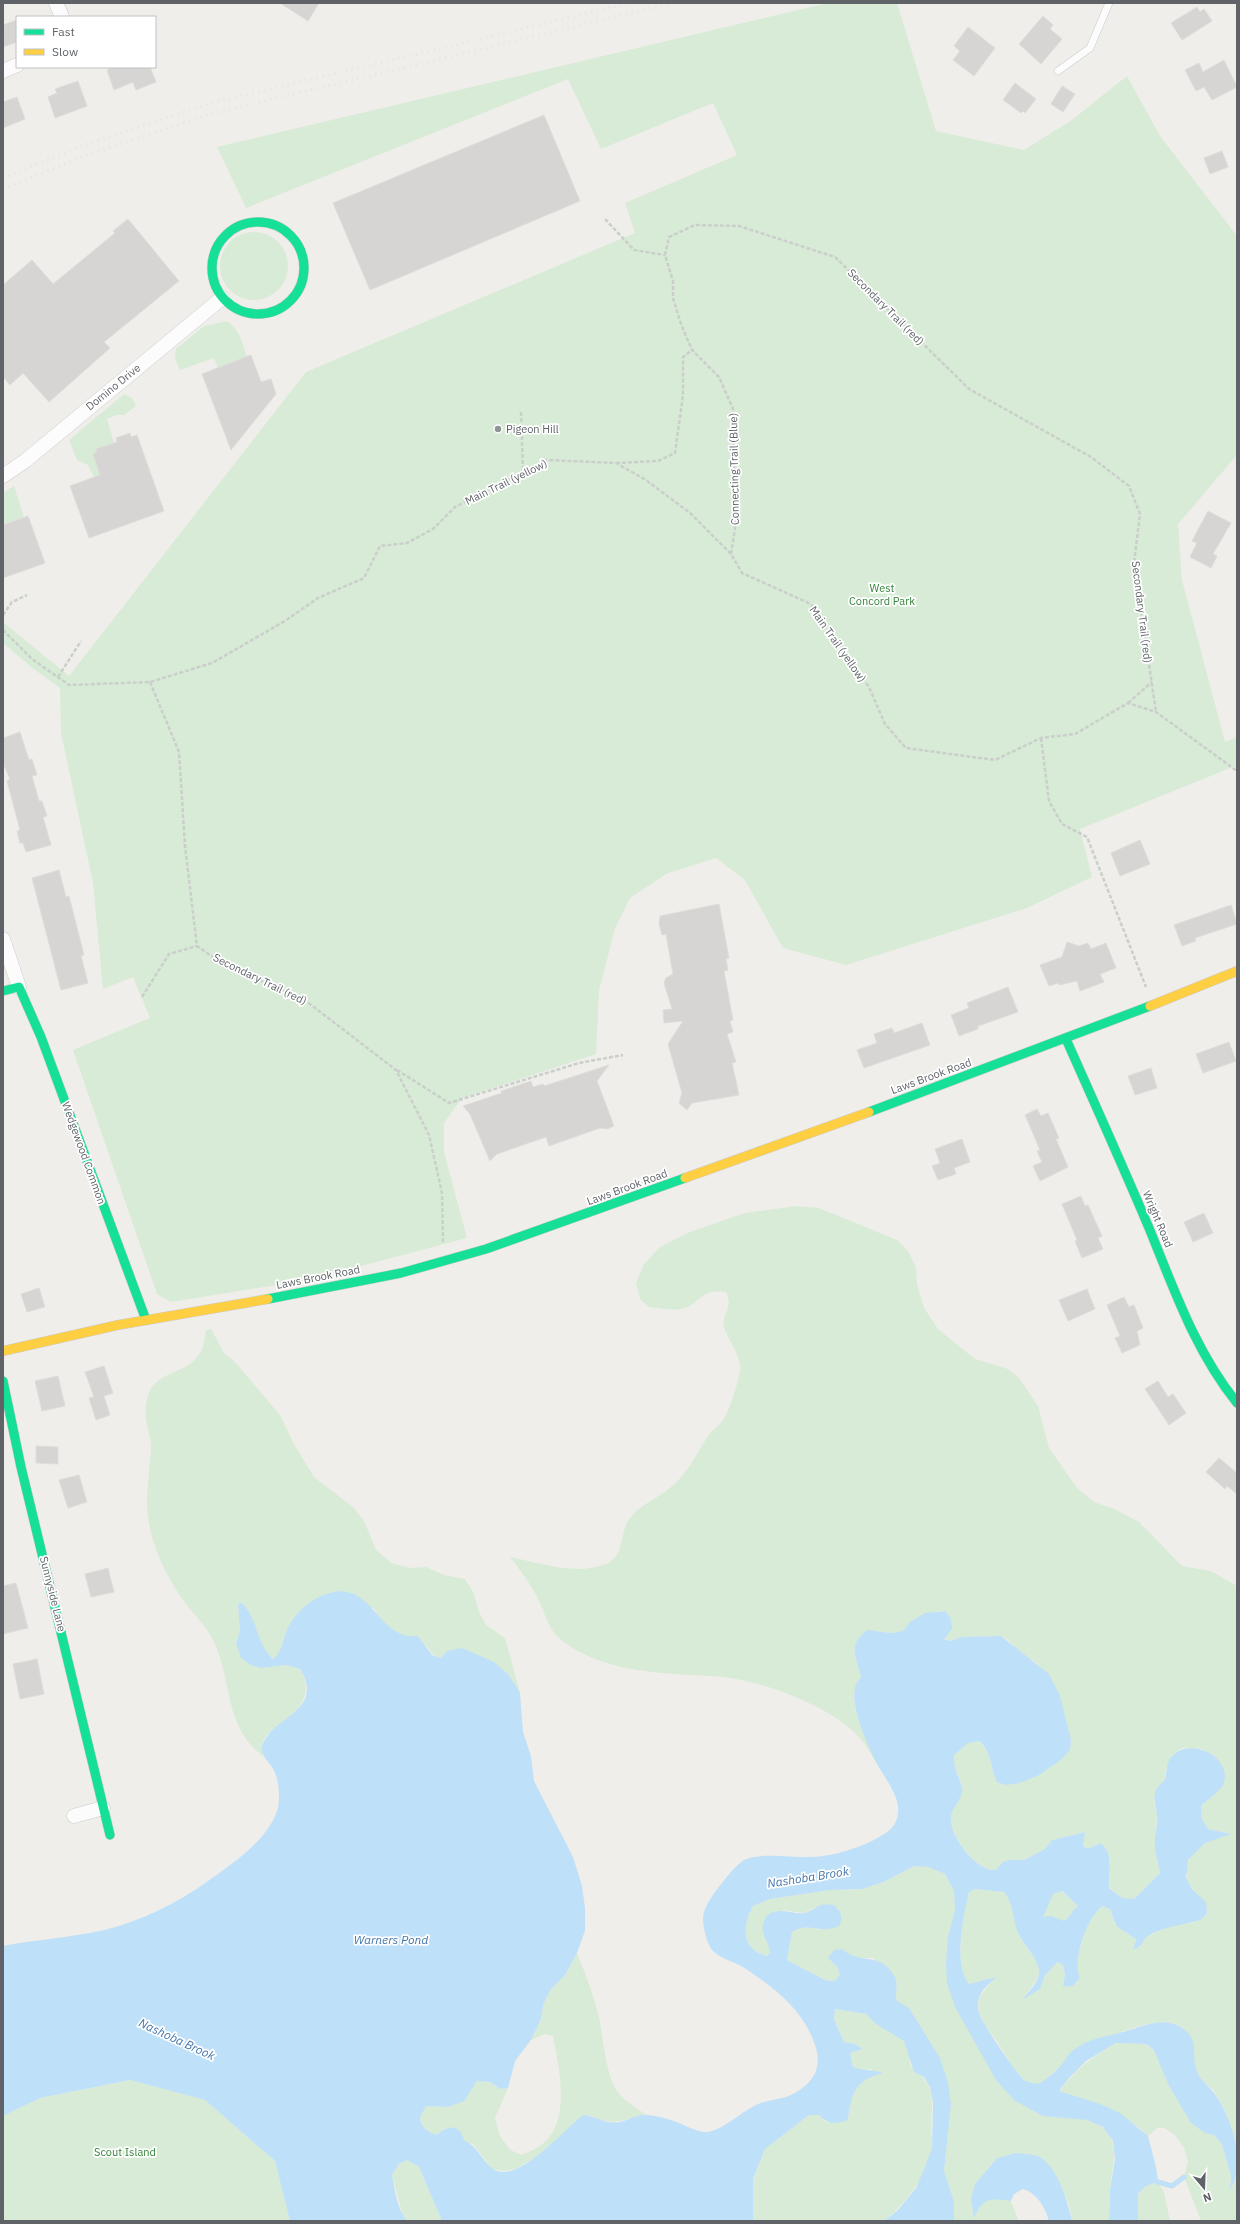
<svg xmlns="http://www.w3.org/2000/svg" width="1240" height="2224" viewBox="0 0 1240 2224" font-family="'IBM Plex Sans',sans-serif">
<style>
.green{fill:#d8ebd6}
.water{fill:#bfe0f9;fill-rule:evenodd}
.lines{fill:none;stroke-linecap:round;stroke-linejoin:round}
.stream{stroke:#bfe0f9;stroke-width:5}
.building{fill:#d6d5d3;stroke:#deddd9}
.lane-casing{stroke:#cbcccc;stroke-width:8}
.street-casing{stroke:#cbcccc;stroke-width:15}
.fast-casing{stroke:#cacacb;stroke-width:10}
.slow-casing{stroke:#cacacb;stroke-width:10}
.path{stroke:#cacfcc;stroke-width:2.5;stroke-dasharray:4 2;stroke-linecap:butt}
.lane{stroke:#fdfcfc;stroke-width:7}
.street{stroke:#fdfcfc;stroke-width:14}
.fast{stroke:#16e098;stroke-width:9}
.slow{stroke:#ffcf43;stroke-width:9}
.rail{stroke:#e4e4e4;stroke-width:3;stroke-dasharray:1 5;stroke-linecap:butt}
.poi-dot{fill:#919496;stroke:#fff;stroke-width:1.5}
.labels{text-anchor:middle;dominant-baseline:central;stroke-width:3.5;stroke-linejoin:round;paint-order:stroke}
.street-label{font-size:11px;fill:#5f6368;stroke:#fff}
.poi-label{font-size:11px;fill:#5f6368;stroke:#fff;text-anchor:start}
.park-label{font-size:11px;fill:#348238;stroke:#fff}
.water-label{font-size:12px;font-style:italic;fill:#4174aa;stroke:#fff}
</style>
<rect width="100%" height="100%" fill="#efeeea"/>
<path class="green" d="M 828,3 L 897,3 L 936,131 L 1024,150 L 1072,120 L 1127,76 L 1160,136 L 1237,236 L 1237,455 L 1178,524 L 1182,580 L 1225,742 L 1237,737 L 1237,771 L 1235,766 L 1080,829 L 1092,877 L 1027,908 L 846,965 L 783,948 L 745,880 L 716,858 L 668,873 L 630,898 L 615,928 L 599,991 L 596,1054 L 462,1098 L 444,1123 L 444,1152 L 467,1238 L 308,1280 L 171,1302 L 157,1294 L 73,1050 L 150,1018 L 133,977 L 103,989 L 93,883 L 61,733 L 60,688 L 31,667 L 3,643 L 3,622 L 69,676 L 306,372 L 635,233 L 625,203 L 737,155 L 713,103 L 601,149 L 568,79 L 246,208 L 217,147 Z
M220 266a34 34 0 1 1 68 0a34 34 0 1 1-68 0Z
M 227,321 C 240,330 242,342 247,357 L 218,368 L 214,358 L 180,370 L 175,358 L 176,349 L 204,326 Z
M 124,394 L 132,398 L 136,406 L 124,415 L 116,415 L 107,419 L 114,443 L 96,449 L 97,452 L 93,454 L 100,475 L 94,477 L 88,465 L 77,460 L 69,440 Z
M 14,486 L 24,517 L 3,525 L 3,493 Z
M 796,1206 L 819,1208 L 897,1240 L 908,1251 L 916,1268 L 917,1284 L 924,1308 L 938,1329 L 975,1359 L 1008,1369 L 1019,1378 L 1038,1406 L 1049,1448 L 1077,1488 L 1094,1502 L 1114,1509 L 1139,1522 L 1182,1566 L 1211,1571 L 1237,1586 L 1237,2153 C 1232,2127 1229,2114 1214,2091 C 1209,2085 1200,2081 1197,2074 C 1189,2058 1199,2040 1181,2027 C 1156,2009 1082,2048 1061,2065 C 1053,2072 1048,2079 1038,2084 L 1025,2081 L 1014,2069 L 997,2041 L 986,2027 L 979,2013 L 978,1999 L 995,1977 L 969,1985 C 953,1964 963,1917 969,1892 L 974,1889 L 1004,1892 C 1015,1905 1013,1920 1019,1935 C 1024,1947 1041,1960 1039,1973 C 1037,1983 1028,1990 1023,1999 L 1040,1989 L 1045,1976 L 1057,1962 L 1063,1965 L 1065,1974 L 1063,1987 L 1073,1986 L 1080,1978 C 1072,1960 1087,1916 1103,1906 L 1111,1910 L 1114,1923 L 1129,1933 L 1136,1941 L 1134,1950 C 1144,1945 1142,1939 1149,1936 C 1162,1928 1178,1923 1193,1923 L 1198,1894 C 1179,1879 1185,1852 1206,1842 C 1213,1839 1222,1837 1230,1834 L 1208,1829 L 1202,1819 L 1201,1806 L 1222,1786 L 1202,1749 L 1182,1748 L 1172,1755 L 1166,1768 L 1164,1781 L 1157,1788 L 1154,1802 L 1157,1815 L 1155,1846 L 1160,1873 L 1134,1899 L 1122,1898 L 1109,1887 L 1110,1858 L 1100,1843 L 1090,1848 L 1083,1847 L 1085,1832 L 1052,1840 L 1045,1849 L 1024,1860 L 1010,1860 L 1003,1863 L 996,1870 C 977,1872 954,1839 951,1822 C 949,1808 964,1800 962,1787 C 960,1775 953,1769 953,1755 L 968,1743 L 978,1741 C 992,1752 990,1767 997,1782 C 1023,1791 1049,1764 1070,1750 L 1071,1740 L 1038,1664 L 1019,1652 L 1008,1640 L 1001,1636 L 962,1637 L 950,1641 L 944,1638 L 951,1619 L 945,1611 C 929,1611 913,1618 903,1631 L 891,1633 L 879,1631 L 854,1648 L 861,1677 C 859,1680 856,1684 855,1688 C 849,1711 871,1748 880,1769 C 873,1758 867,1745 858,1736 C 828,1704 755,1678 712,1676 C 660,1673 604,1673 561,1640 C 549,1631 546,1615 540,1603 C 532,1586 522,1572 510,1557 C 542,1563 574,1576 606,1564 C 625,1557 619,1532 630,1518 C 640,1504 659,1498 671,1487 C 689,1472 696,1454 708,1436 C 712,1430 719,1426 723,1420 C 729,1412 741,1376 740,1366 C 738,1351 728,1340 724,1327 C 721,1313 734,1310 726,1292 C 698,1288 701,1305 681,1309 C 671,1311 659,1308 649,1307 L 640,1299 L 636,1283 L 644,1264 L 660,1247 L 690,1232 L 745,1213 Z
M 211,1329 L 224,1353 L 235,1362 L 280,1415 L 294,1444 L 314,1477 L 354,1508 L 364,1521 L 376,1550 L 391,1563 L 410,1568 L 426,1567 L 444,1575 L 465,1579 L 474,1594 L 479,1612 L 486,1625 L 505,1638 L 520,1693 L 509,1675 L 462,1648 L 441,1658 C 429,1654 432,1650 425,1645 C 416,1639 407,1639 399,1635 C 388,1629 380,1617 373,1608 L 286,1632 L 279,1654 L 273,1659 L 265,1652 L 259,1641 L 256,1629 L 238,1604 L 240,1631 L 236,1643 L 261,1668 L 286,1665 L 300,1669 C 314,1693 301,1709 281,1725 C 276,1728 269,1732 266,1736 C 261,1742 262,1749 263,1757 C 258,1751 251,1746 246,1739 C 226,1710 229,1673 214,1642 C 204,1621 188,1610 177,1591 C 160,1564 148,1536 147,1504 C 147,1486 150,1468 151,1449 C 151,1431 142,1421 147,1399 C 154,1369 187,1376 200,1353 C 204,1347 205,1337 206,1330 Z
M 914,1866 L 928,1867 L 945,1874 L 954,1891 L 955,1910 L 948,1936 L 947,1983 L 1043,2116 C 1057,2117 1076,2116 1089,2121 C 1125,2133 1112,2162 1110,2190 C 1109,2201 1109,2211 1109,2221 L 1072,2221 L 1069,2204 L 1060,2183 L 1016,2153 L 997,2158 L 987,2169 L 974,2217 C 983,2196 991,2198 1011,2201 L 1018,2220 L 954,2221 L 954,2201 L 944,2171 L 948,2133 L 897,2001 L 895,1995 L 897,1987 L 873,1958 L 859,1958 L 848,1955 L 828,1958 L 838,1968 L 840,1975 L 835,1981 L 825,1980 L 787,1960 L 792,1932 C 801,1927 809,1926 819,1930 L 822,1905 L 803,1913 L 783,1910 L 764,1935 L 770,1946 L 770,1953 L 767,1956 C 741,1948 742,1926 753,1906 L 770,1899 L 830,1890 L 862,1889 L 884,1882 Z
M 1061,1891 L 1078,1906 C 1071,1910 1070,1917 1064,1921 L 1042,1917 L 1052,1894 Z
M 577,1953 C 586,1976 595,1998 600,2022 C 604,2045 605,2067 615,2088 C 621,2099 635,2107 645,2114 C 624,2121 609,2126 589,2115 L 575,2121 L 565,2133 L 533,2159 L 515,2169 L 504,2171 L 492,2169 L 474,2145 L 463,2140 L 461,2132 L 454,2127 L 445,2129 L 436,2136 C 426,2131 421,2127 420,2116 L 426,2106 L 441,2107 L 471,2089 L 477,2081 L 490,2082 L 500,2089 L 508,2088 L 495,2118 L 500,2136 L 510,2150 L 522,2155 C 528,2152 536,2149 541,2145 C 572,2122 559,2068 553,2036 L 545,2034 L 531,2040 L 541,2019 L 543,2005 L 551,1989 L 565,1975 Z
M 835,2009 L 866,2014 L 876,2024 L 898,2036 L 904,2041 L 909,2054 L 910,2065 C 937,2088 932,2094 931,2127 C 931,2134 933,2141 932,2148 C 926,2178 907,2202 884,2221 L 753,2221 L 753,2180 L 765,2149 L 809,2115 L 819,2115 L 826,2122 L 848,2120 C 850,2109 850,2095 858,2086 C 863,2080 868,2077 872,2069 L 859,2070 L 853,2067 L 850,2053 L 863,2049 L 855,2044 L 844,2042 L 834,2018 Z
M 1116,2043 L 1145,2044 L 1154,2050 L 1160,2061 L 1168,2084 L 1180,2103 L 1205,2133 L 1214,2135 L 1222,2144 L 1231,2176 L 1230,2189 L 1237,2171 L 1237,2221 L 1201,2221 L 1184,2177 L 1188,2161 L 1184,2148 L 1174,2134 L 1164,2128 L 1157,2128 L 1148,2136 L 1137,2126 L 1059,2092 C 1078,2066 1091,2059 1116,2043 Z
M 130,2080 L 205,2100 L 275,2161 L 290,2221 L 3,2221 L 3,2116 L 40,2098 Z
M 407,2160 L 419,2167 L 442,2221 L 407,2221 L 403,2216 L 392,2175 L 399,2164 Z
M 1158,2182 L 1164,2192 L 1170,2221 L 1138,2221 L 1138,2195 L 1146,2186 Z"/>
<path class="water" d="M 341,1591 C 347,1592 354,1593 359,1597 C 381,1612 388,1639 418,1636 L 432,1655 L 441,1658 L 447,1651 L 462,1648 L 494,1662 L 509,1675 L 520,1693 L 523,1732 L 531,1756 L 534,1781 L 573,1857 L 582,1886 L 585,1908 L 585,1931 L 577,1953 L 565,1975 L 551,1989 L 543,2005 L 541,2019 L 531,2040 L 515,2061 L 508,2088 L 500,2089 L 490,2082 L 477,2081 L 464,2101 L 448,2107 L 426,2106 L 420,2117 C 421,2127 426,2131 436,2135 L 445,2129 L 454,2127 L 461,2132 L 464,2140 C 479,2148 480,2158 492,2168 C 516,2188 566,2127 583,2115 C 595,2115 605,2125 620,2122 C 629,2120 639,2113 648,2115 C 657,2116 665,2118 674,2121 C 683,2124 696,2132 706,2132 C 721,2132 742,2111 758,2104 C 770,2099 783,2100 795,2093 C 813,2083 822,2068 816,2048 C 805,2011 775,1988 743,1967 C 733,1961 721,1959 713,1951 C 707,1945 703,1927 703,1919 C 703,1908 712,1896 718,1888 C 725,1879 735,1866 744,1860 C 759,1852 794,1858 812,1857 C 833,1856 851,1850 870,1842 C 877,1838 890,1832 894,1825 C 906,1805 890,1786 880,1769 C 870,1751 850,1709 855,1688 C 855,1685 859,1680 861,1677 C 856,1655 847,1646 867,1630 L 891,1633 L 903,1631 L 910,1622 L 925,1613 L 945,1611 L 951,1619 L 952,1629 L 944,1639 L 950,1641 L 962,1637 L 1001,1636 L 1049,1674 L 1060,1696 L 1071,1740 L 1070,1750 L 1062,1759 L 1039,1775 L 1020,1783 L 1006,1785 L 997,1782 C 990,1767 992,1752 979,1741 L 968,1743 L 954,1755 C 953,1769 959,1775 962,1787 C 964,1800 949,1808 951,1822 C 953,1839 977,1872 996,1870 L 1003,1862 L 1010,1860 L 1024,1860 L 1045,1849 L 1052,1840 L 1085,1832 L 1083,1847 L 1090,1848 L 1100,1843 C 1115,1853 1108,1871 1109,1888 L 1122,1898 L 1134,1899 L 1160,1873 C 1159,1864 1155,1855 1155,1846 C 1154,1836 1158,1826 1157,1815 C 1156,1806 1152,1798 1157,1788 C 1158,1785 1163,1783 1165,1779 C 1167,1771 1166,1760 1174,1754 C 1193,1738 1234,1758 1223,1785 C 1221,1790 1206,1801 1201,1806 L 1202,1819 L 1208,1829 L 1231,1834 L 1205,1843 L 1188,1860 L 1186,1877 L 1192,1889 L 1206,1902 L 1207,1913 L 1202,1919 C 1185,1926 1165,1925 1148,1936 C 1142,1940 1145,1945 1133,1950 L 1136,1940 C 1122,1926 1116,1934 1111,1910 L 1103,1906 C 1087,1916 1072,1960 1080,1978 L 1073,1986 L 1063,1987 L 1065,1974 L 1063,1965 L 1057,1962 L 1045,1976 L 1040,1989 L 1022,2000 C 1028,1992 1040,1982 1039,1971 C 1038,1958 1025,1947 1019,1935 C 1012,1921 1015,1905 1004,1892 L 975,1889 L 969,1892 C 963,1917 953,1964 969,1984 L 996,1977 C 990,1983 982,1989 979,1998 C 977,2002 978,2010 979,2013 C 982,2023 1016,2073 1024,2080 C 1027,2082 1034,2083 1038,2084 C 1047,2079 1054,2073 1061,2065 C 1066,2060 1069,2052 1075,2049 C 1090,2038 1105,2037 1123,2032 C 1144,2026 1169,2013 1188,2033 C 1201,2047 1186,2064 1205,2083 C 1226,2102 1240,2142 1237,2171 C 1236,2178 1232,2185 1230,2191 L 1231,2176 L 1222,2144 L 1214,2135 L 1205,2133 L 1191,2123 L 1168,2084 L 1154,2050 L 1146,2044 L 1116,2043 L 1086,2061 L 1069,2078 L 1059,2091 L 1100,2104 L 1120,2113 L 1148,2136 L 1156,2167 L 1158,2182 L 1146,2186 L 1138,2194 L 1138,2221 L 1109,2221 L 1110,2190 L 1115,2159 L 1113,2141 L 1103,2127 L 1087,2120 L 1043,2116 L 1015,2101 L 996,2080 L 955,2007 L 947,1983 L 946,1963 L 948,1936 L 955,1910 L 954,1891 L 945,1874 L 928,1867 L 914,1866 L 884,1882 L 862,1889 L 830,1890 L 770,1899 L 753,1906 C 742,1926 741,1949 767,1956 L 770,1953 C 770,1943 760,1934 763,1924 C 769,1902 791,1915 804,1913 C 811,1912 815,1907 821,1905 C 825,1904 830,1905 834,1905 C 841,1912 844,1916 839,1926 C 818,1935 810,1921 792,1932 L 787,1960 L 825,1980 L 835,1981 L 840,1975 L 838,1968 L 828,1958 L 834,1950 L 842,1949 C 860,1966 880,1950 895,1977 C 899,1986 894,1993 897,2001 L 909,2008 L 940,2058 L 948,2082 L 951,2104 L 944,2171 L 954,2201 L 954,2221 L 884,2221 L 898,2210 L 916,2188 L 925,2167 L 932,2148 L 933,2102 L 930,2087 L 924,2077 L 914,2072 L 904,2041 L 876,2024 L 866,2014 L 835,2009 L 834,2019 L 844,2042 L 855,2044 L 863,2049 L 850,2053 L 853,2067 C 862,2071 873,2069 883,2073 C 854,2081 852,2092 848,2120 C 835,2124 829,2125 819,2115 L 809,2115 L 765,2149 L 753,2179 L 753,2221 L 442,2221 L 419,2167 L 407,2160 L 399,2164 L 392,2175 C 395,2190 397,2209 407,2221 L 290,2221 L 275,2161 L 205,2100 L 130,2080 L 40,2098 L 3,2116 L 3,1946 C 44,1938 88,1937 128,1923 C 166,1910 199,1889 230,1865 C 249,1851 271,1832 278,1808 C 280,1797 279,1778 273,1769 C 268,1760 258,1754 263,1743 C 275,1716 325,1710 300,1669 L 286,1665 L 261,1668 L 251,1665 L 241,1658 L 236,1643 L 240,1631 L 238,1604 L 242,1603 C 258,1619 256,1644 273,1659 C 282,1652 282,1642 286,1632 C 296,1609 317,1593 341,1591 ZM 1062,1891 L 1078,1906 C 1071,1910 1071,1917 1064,1921 L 1051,1916 L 1043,1917 L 1053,1894 Z
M 1016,2153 C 1022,2154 1029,2154 1035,2155 C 1057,2162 1068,2202 1072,2221 L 1049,2221 C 1045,2207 1037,2193 1023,2189 L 1014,2194 L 1011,2201 C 990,2198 983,2197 974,2218 L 971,2199 L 975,2184 L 997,2158 Z"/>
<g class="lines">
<path class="stream" d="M 1158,2182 L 1172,2186 L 1184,2177"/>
</g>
<path class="building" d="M 280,3 L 319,3 L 308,21 Z
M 1197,7 L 1200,12 L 1204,9 L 1212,21 L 1182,40 L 1171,23 Z
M 1043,16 L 1053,25 L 1050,29 L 1062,39 L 1041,64 L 1019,44 Z
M 17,20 L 17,42 L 3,47 L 3,25 Z
M 968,27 L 995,48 L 974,76 L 953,60 L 960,51 L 954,46 Z
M 1224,60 L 1237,87 L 1212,100 L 1204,87 L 1196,91 L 1185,70 L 1199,63 L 1203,72 Z
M 114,67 L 150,67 L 156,82 L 136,90 L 133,82 L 114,90 L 107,70 Z
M 78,81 L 87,106 L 55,118 L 48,97 L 57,93 L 55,89 Z
M 1015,83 L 1036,99 L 1025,113 L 1023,111 L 1021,113 L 1003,100 Z
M 1062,86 L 1075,94 L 1063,112 L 1051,104 Z
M 17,97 L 25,119 L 3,128 L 3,102 Z
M 544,115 L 580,201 L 370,290 L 333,203 Z
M 1222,151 L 1228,167 L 1210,174 L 1204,158 Z
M 128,219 L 179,281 L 104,342 L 110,348 L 49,402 L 23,373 L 10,385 L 3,377 L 3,285 L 32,260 L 53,284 L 115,233 L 113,231 Z
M 251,355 L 261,382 L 271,379 L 276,394 L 231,450 L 202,374 Z
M 130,433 L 131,437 L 137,435 L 164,511 L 89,538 L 70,486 L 100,475 L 93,454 L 97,452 L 96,449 L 117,442 L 116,438 Z
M 1208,511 L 1231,523 L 1213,554 L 1217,556 L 1211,568 L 1190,557 L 1197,543 L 1192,541 Z
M 28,516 L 45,563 L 3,578 L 3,525 Z
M 20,732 L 29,760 L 32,759 L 37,775 L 32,776 L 39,801 L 42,801 L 47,816 L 43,817 L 51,845 L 26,852 L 23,843 L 20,843 L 17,831 L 20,830 L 7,781 L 10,779 L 3,763 L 3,738 Z
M 1140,840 L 1150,864 L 1120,876 L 1111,853 Z
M 59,870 L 66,897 L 69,896 L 84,955 L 81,956 L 88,983 L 61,990 L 32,878 Z
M 719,904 L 729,958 L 726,959 L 728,970 L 724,971 L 733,1020 L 730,1021 L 733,1032 L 727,1034 L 736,1062 L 732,1063 L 739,1095 L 692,1103 L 687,1110 L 679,1103 L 682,1093 L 668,1044 L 683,1021 L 664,1023 L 663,1010 L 672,1009 L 664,983 L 666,978 L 673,974 L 666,934 L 662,935 L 659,924 L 660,916 Z
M 1231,905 L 1237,924 L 1195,938 L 1196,941 L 1182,946 L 1174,925 Z
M 1067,942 L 1079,946 L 1088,943 L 1091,949 L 1106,943 L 1116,968 L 1100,974 L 1104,982 L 1080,991 L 1077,981 L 1059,985 L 1058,983 L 1049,986 L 1040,965 L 1062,957 Z
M 1008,987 L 1018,1012 L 978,1026 L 978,1029 L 959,1036 L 951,1015 L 969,1008 L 967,1003 Z
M 922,1023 L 930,1045 L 864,1068 L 857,1050 L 877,1043 L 874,1034 L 892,1028 L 894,1033 Z
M 1229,1042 L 1236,1061 L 1203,1073 L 1196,1054 Z
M 609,1065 L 597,1081 L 614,1126 L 607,1129 L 600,1128 L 549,1146 L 546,1137 L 497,1154 L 490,1161 L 470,1114 L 463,1106 L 502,1093 L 501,1091 L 531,1081 L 533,1087 L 543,1084 L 544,1086 Z
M 1151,1068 L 1157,1088 L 1135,1095 L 1128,1076 Z
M 1037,1109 L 1041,1116 L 1048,1113 L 1059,1138 L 1056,1139 L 1068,1167 L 1040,1181 L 1033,1166 L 1042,1162 L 1037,1151 L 1040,1150 L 1025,1115 Z
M 962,1139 L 970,1162 L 954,1168 L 956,1174 L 938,1180 L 932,1166 L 940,1163 L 935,1149 Z
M 1081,1196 L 1085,1206 L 1088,1205 L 1102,1236 L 1098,1238 L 1103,1249 L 1082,1258 L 1075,1241 L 1077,1240 L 1062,1204 Z
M 1204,1213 L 1213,1233 L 1193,1242 L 1184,1222 Z
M 39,1288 L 45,1307 L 27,1312 L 21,1294 Z
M 1087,1289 L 1095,1309 L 1068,1321 L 1059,1300 Z
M 1124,1297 L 1129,1307 L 1134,1305 L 1143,1328 L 1137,1331 L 1140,1345 L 1122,1353 L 1115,1338 L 1120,1336 L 1107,1305 Z
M 104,1366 L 113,1393 L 104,1396 L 110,1415 L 96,1420 L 89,1398 L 94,1397 L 85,1372 Z
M 58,1376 L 65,1406 L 42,1411 L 35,1381 Z
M 1158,1381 L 1168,1397 L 1173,1394 L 1186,1413 L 1169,1425 L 1145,1389 Z
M 36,1446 L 58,1447 L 58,1464 L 36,1463 Z
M 1219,1458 L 1237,1473 L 1237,1494 L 1227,1486 L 1225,1489 L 1206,1472 Z
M 79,1475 L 87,1502 L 68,1508 L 59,1480 Z
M 108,1568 L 114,1592 L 91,1597 L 85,1574 Z
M 16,1583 L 28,1628 L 3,1634 L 3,1586 Z
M 37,1659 L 44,1694 L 20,1699 L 13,1664 Z"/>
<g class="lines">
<g class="lane-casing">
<path id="lane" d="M 1058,71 L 1090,48 L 1109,3"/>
</g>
<g class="street-casing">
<path id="street" d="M 56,3 L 62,17
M 3,71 L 17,65
M 3,476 L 25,461 L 222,298
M 3,939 L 19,987
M 74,1816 L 103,1808"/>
</g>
<g class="fast-casing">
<path id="fast" d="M212 268a46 46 0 1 1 92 0a46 46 0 1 1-92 0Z
M 3,991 L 19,987 L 41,1037 L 146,1320
M 1066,1039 C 1094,1102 1122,1164 1149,1228 C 1174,1289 1195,1351 1237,1403
M 869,1112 L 1150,1006
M 268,1299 L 401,1273 L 486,1249 L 685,1178
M 3,1381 L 21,1467 L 110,1835"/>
</g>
<g class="slow-casing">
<path id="slow" d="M 1150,1006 L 1237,971
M 685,1178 L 869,1112
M 3,1351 L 118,1325 L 268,1299"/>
</g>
<path class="path" d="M 605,219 L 634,250 L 665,255
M 521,412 L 523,471
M 616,463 L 658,461 L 675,453 L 683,395 L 683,357 L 692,350
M 731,554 L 735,529 L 733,409 L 719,377 L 692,350 L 681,324 L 673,298 L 673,281 L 665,255 L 669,237 L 695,225 L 739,226 L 835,257 L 969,389 L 1091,457 L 1129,486 L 1140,514 L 1134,563 L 1156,712
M 3,615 L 12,602 L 27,595
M 3,630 L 32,659 L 69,685 L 150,682 L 212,663 L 285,621 L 318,598 L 364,578 L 380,546 L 407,543 L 433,529 L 455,507 L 547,460 L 616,463 L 646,480 L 690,513 L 731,554 L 742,573 L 811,604 L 869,687 L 885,724 L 906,748 L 995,760 L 1041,738 L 1075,734 L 1128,703 L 1156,712 L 1237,771
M 58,677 L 81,641
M 150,682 L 179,752 L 185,846 L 197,946 L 220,962 L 306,1001 L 396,1070 L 429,1135 L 442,1193 L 443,1243
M 1128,703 L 1152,682
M 1041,738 L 1049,801 L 1062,824 L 1087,837 L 1146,987
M 142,997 L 169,954 L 197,946
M 397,1070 L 449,1103 L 579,1063 L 623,1055"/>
<use href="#lane" class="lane"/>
<use href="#street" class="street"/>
<use href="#fast" class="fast"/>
<use href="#slow" class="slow"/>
<path class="rail" d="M 3,178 L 81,146 L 208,104 L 630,3
M 3,189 L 85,156 L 211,114 L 673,3"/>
</g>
<circle class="poi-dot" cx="498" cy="429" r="4"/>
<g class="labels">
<g class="street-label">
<text transform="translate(886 307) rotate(45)">Secondary Trail (red)</text>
<text transform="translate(113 387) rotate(-39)">Domino Drive</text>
<text transform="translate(734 469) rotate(-91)">Connecting Trail (Blue)</text>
<text transform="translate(506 482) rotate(-26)">Main Trail (yellow)</text>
<text transform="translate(1142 612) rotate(83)">Secondary Trail (red)</text>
<text transform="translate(838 644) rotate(55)">Main Trail (yellow)</text>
<text transform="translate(260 979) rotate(26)">Secondary Trail (red)</text>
<text transform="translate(931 1076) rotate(-20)">Laws Brook Road</text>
<text transform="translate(84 1153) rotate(70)">Wedgewood Common</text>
<text transform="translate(627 1187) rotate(-20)">Laws Brook Road</text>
<text transform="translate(1158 1219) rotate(67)">Wright Road</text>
<text transform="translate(318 1277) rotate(-11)">Laws Brook Road</text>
<text transform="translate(53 1594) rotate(76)">Sunnyside Lane</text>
</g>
<g class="poi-label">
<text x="506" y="429">Pigeon Hill</text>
</g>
<g class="park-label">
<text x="882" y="588">West<tspan x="882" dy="13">Concord Park</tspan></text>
<text x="125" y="2152">Scout Island</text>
</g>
<g class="water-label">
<text transform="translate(808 1877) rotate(-9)">Nashoba Brook</text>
<text x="391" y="1939">Warners Pond</text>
<text transform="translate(177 2039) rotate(25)">Nashoba Brook</text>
</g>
</g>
<rect width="1240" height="2224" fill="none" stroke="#5f6368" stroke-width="8"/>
<rect x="16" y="16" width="140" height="52" fill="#ffffff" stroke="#bfc1c3"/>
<rect x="24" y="29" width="20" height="6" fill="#16e098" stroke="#bfc1c3"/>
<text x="52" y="36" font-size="12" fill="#5f6368">Fast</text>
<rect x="24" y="49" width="20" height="6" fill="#ffcf43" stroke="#bfc1c3"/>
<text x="52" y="56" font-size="12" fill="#5f6368">Slow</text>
<g transform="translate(1204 2188) rotate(161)" stroke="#ffffff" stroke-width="3" paint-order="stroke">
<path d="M0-3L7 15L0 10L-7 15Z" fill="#5f6368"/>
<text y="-6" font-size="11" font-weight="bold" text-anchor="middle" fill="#5f6368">N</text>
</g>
</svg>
